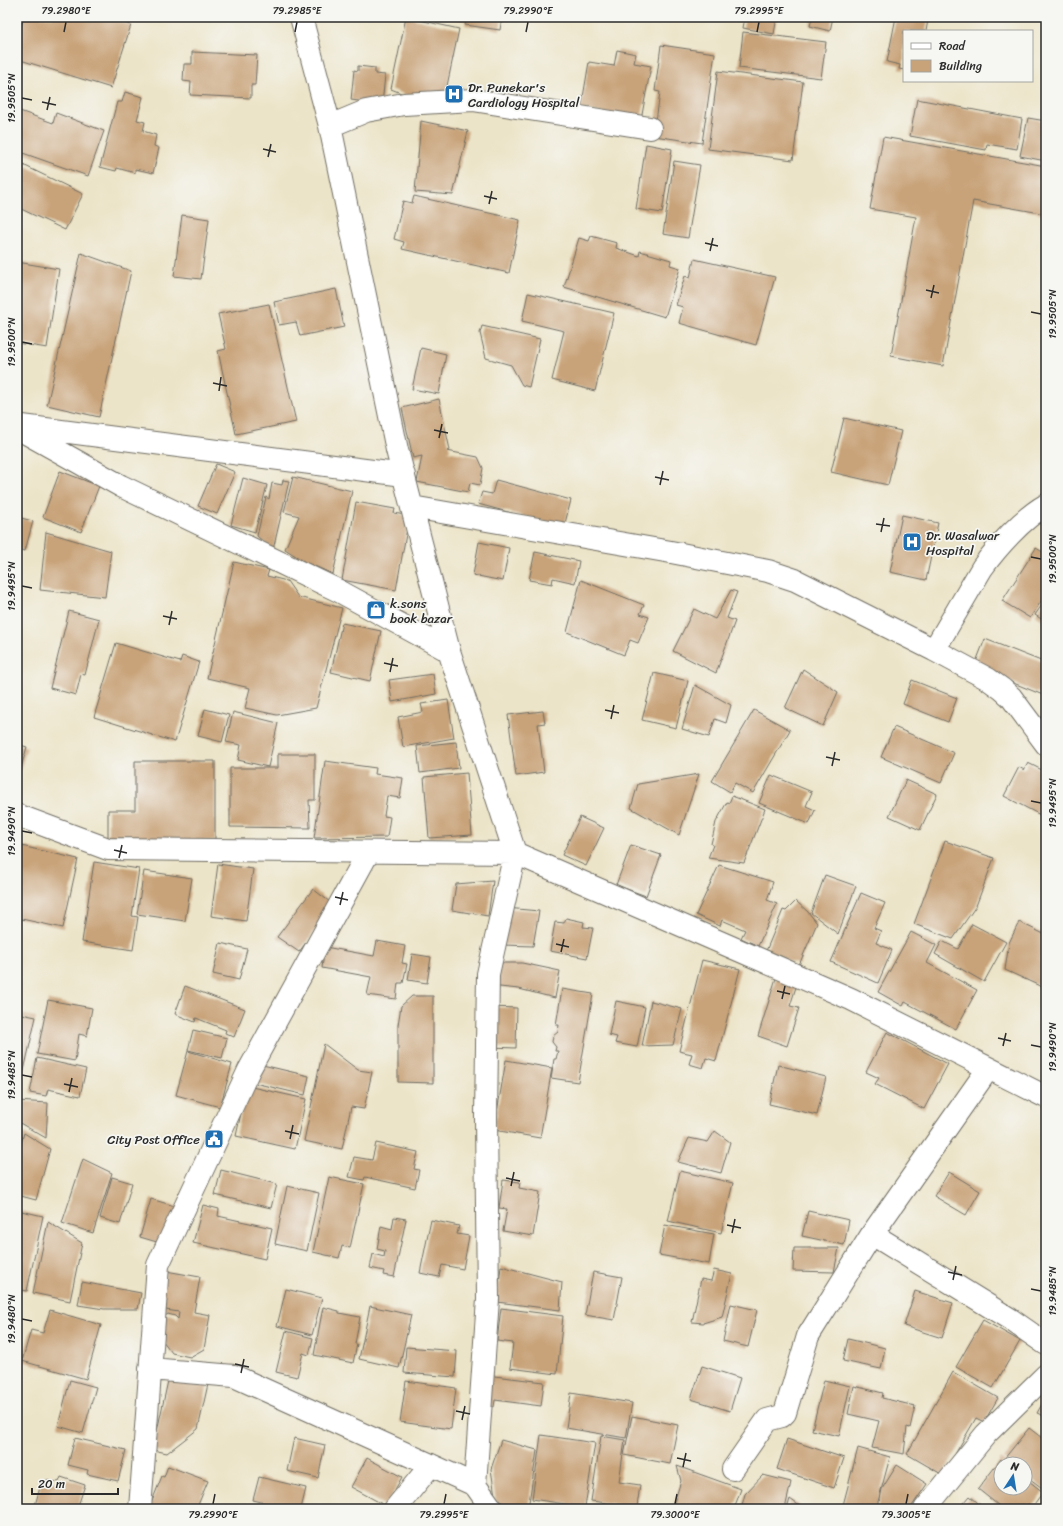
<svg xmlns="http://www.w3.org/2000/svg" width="1063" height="1526" viewBox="0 0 1063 1526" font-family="Sriracha,sans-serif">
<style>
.building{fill:#c8a278}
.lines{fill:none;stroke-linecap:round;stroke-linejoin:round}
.street-casing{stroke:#6f6c62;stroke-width:24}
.street{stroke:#fff;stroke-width:22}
.ticks{fill:none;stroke:#2b2b2b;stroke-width:1.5}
.labels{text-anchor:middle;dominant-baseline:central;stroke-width:3.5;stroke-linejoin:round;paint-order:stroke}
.poi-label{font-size:13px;fill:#2b2b2b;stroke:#f6f6f2;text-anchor:start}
.neatline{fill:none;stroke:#2b2b2b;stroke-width:1.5}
.ticks-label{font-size:10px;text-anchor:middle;fill:#2b2b2b}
</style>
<rect width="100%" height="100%" fill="#f6f6f2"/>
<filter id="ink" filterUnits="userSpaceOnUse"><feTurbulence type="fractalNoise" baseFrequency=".025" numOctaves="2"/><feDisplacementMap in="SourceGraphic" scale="8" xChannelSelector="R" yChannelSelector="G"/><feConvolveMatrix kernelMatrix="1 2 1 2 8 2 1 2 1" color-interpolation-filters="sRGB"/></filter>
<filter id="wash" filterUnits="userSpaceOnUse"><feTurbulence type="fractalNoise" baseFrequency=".012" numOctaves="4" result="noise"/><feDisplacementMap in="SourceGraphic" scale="16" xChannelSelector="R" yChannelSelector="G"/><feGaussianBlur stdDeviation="0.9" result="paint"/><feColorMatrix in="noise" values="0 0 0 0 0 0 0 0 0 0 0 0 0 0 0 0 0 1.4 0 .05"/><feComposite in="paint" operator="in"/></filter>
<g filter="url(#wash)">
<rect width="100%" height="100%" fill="#ece4c8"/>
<g id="blocks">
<path class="building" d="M 24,17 L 104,17 L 131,25 L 111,88 L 17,59 L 17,38 Z
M 406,17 L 459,29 L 444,100 L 416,99 L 391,89 Z
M 446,17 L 502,17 L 500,30 L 465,25 L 466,21 Z
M 745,17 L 777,17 L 774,34 L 743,28 Z
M 812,17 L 833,17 L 830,31 L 810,26 Z
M 896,17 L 915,17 L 928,20 L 926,31 L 904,31 L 904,70 L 899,69 L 900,65 L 887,62 Z
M 743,32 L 826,42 L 821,78 L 739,68 Z
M 661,45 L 715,53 L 702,143 L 654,136 L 660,92 L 655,91 Z
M 617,50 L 636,54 L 634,63 L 651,66 L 641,120 L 581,109 L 589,62 L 614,66 Z
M 192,52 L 257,55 L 255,85 L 251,85 L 251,98 L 190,95 L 191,82 L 183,81 L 184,64 L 192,64 Z
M 358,66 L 375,68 L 375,74 L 385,75 L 382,104 L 351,100 L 354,70 L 358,71 Z
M 718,71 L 803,82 L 793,160 L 708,149 Z
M 125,92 L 143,97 L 137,120 L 145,122 L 143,131 L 156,135 L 154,146 L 159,148 L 153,173 L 135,169 L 135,173 L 117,168 L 116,171 L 100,167 L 117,102 L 122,102 Z
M 917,99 L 1022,119 L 1017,149 L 987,144 L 986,150 L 910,136 Z
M 17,110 L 53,123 L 56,113 L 104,131 L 88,176 L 17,151 Z
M 1028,118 L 1046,121 L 1046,161 L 1020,156 Z
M 421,121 L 468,131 L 453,195 L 415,192 Z
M 883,137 L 1046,166 L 1046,214 L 973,201 L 943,366 L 891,356 L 916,217 L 870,209 Z
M 646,144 L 672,149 L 662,213 L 636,209 Z
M 674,161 L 700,165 L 688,238 L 663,234 Z
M 17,162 L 83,194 L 65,230 L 17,207 Z
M 414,196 L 520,220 L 509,273 L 402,249 L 404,242 L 394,239 L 403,201 L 412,203 Z
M 182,215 L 209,219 L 201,279 L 174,276 Z
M 591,236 L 617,243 L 616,248 L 639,256 L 640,251 L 671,260 L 670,265 L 680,268 L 665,317 L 564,287 L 579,238 L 589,241 Z
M 81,253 L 131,271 L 99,417 L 47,405 Z
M 694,259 L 775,277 L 756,345 L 679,323 L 683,307 L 676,305 L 685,276 L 690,278 Z
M 17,262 L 59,269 L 47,348 L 17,343 Z
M 336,289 L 344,327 L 300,336 L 296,322 L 279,325 L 274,302 Z
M 528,293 L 614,313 L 595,391 L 552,380 L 564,331 L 522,321 Z
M 269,304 L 296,422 L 236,434 L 218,351 L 226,349 L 218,314 Z
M 482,326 L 540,339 L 529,387 L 522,385 L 511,365 L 486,358 L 480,333 Z
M 421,348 L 446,354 L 439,394 L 412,389 Z
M 439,399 L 450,450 L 447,451 L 478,457 L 483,468 L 480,485 L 470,483 L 468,492 L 417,482 L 422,456 L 413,458 L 402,408 Z
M 844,418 L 901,431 L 888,485 L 831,472 Z
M 216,464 L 235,472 L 217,514 L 198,506 Z
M 60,471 L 99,486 L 81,532 L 43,517 Z
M 293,477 L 352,491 L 333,574 L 305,562 L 285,549 L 299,516 L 284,512 Z
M 243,478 L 267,485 L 255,532 L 231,525 Z
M 283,480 L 289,481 L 273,550 L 257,536 L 266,497 L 269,499 L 272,483 L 282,485 Z
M 496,480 L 571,500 L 564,527 L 478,504 L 482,492 L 492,494 Z
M 356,502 L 395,509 L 394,513 L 405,515 L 404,522 L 408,523 L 396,590 L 342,580 Z
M 902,515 L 938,523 L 926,580 L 890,572 Z
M 17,517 L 33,521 L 25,551 L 17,549 Z
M 46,532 L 111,551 L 105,597 L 40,590 Z
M 479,542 L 509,548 L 503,581 L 473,575 Z
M 1036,548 L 1046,554 L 1046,594 L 1030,618 L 1002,601 Z
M 535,552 L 579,561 L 575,583 L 553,578 L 552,584 L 529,580 Z
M 234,562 L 269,570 L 267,576 L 287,581 L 298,597 L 342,608 L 316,708 L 277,715 L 245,708 L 250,688 L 207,678 Z
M 581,580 L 644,605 L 640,614 L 649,617 L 638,643 L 630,640 L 624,655 L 567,632 Z
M 731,590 L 737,592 L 727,618 L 735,621 L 716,673 L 673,651 L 694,609 L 715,619 Z
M 1046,599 L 1046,622 L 1035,615 Z
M 69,611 L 99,619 L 85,675 L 81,674 L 76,695 L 50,688 Z
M 342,623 L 381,631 L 370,681 L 331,672 Z
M 985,639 L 1046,663 L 1046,689 L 1043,695 L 974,667 Z
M 116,643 L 180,662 L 182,656 L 199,662 L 175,742 L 94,717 Z
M 803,669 L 838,692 L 823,726 L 785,708 Z
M 654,673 L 688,681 L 676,728 L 642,720 Z
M 433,674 L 436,694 L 392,702 L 389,680 Z
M 912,680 L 957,698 L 948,722 L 903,704 Z
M 695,685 L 731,705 L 726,723 L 715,719 L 709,737 L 682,729 Z
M 448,700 L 454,738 L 403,747 L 398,717 L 423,712 L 421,704 Z
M 205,709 L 229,715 L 222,742 L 198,736 Z
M 754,710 L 790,730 L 753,793 L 735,783 L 730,792 L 712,781 Z
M 543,711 L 545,723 L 538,724 L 544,772 L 516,776 L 508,715 Z
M 233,712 L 278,723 L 268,767 L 238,760 L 241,745 L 226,742 Z
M 894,727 L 954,753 L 941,783 L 881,757 Z
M 456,742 L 459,768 L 420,773 L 417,746 Z
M 17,744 L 27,747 L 17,781 Z
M 278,754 L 315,754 L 315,800 L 309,800 L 310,828 L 230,827 L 230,768 L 278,768 Z
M 135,761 L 215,761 L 215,841 L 108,838 L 108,810 L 135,810 Z
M 325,761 L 376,768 L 375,774 L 403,778 L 400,798 L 387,796 L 384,816 L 390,817 L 387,837 L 314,838 Z
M 1028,763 L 1046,772 L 1046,818 L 1004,796 L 1019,767 L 1024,770 Z
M 467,773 L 472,835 L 429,838 L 424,777 Z
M 699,774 L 679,835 L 631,808 L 638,784 Z
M 771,775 L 812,792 L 806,806 L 815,810 L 809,824 L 759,803 Z
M 906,780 L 937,794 L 920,830 L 889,816 Z
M 732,796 L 765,809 L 744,863 L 708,858 L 713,845 L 711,844 L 716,822 L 727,802 L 729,803 Z
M 580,817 L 604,828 L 586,866 L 562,855 Z
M 945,841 L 994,858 L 976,906 L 953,939 L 914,924 Z
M 17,845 L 78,859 L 63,928 L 17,918 Z
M 631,845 L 661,855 L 646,896 L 616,885 Z
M 94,862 L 139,869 L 132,916 L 138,917 L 133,950 L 82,942 Z
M 218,864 L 253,869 L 246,921 L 211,916 Z
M 719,865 L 773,882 L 767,900 L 777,904 L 758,946 L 741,938 L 745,930 L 722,920 L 720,926 L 696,915 Z
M 144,871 L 192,878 L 185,921 L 137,914 Z
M 825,875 L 856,886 L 838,934 L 811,913 Z
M 493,881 L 488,916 L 452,910 L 456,884 Z
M 313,889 L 334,905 L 299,952 L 277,937 Z
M 861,893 L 885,903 L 874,928 L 881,931 L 876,943 L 892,950 L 878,983 L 831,962 Z
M 796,901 L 808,912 L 817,923 L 799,965 L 766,951 L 783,910 L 786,911 Z
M 506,908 L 539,911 L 533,946 L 503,945 Z
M 566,918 L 584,922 L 583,927 L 593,928 L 587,958 L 550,951 L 555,922 L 564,923 Z
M 1019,922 L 1046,935 L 1046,978 L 1042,987 L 1005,970 L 1009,943 Z
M 972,924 L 1006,942 L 984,982 L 935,954 L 942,941 L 958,949 Z
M 911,932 L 936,945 L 927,963 L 977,990 L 956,1029 L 905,1002 L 903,1006 L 878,992 Z
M 377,941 L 405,946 L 402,963 L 407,964 L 403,983 L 398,983 L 396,999 L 367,995 L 371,977 L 322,968 L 325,947 L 374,956 Z
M 220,943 L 247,949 L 239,980 L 213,974 Z
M 412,954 L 431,957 L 427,983 L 408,980 Z
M 702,960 L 740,969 L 716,1061 L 706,1058 L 703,1068 L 689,1064 L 692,1054 L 679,1051 Z
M 492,963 L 522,963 L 560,971 L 555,998 L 519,989 L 490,986 Z
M 776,978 L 797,984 L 790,1006 L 799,1008 L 787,1046 L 758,1036 Z
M 185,986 L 245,1009 L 234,1037 L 225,1033 L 226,1030 L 196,1018 L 195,1022 L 175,1014 Z
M 562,989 L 593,994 L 578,1082 L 551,1078 L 554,1059 L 556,1059 L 558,1051 L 555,1051 L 556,1047 L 552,1042 L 553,1036 L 558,1032 L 559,1025 L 556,1025 Z
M 412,996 L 433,996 L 433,1083 L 398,1082 L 398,1025 L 401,1006 Z
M 48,1000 L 92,1008 L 87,1036 L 79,1034 L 75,1061 L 37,1054 Z
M 616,1001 L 645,1007 L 637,1047 L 615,1043 L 617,1037 L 609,1035 Z
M 651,1001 L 682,1009 L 673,1045 L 642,1046 Z
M 491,1007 L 517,1008 L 516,1048 L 490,1047 Z
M 17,1013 L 36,1017 L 21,1084 L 17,1083 Z
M 193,1030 L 227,1038 L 222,1058 L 188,1050 Z
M 887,1032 L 948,1064 L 924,1109 L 875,1084 L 879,1078 L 866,1072 Z
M 324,1044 L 358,1070 L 372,1072 L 364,1109 L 351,1107 L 342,1149 L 304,1141 Z
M 188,1051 L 232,1064 L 220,1107 L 176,1095 Z
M 37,1058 L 86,1069 L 80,1096 L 48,1089 L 46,1096 L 30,1093 Z
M 506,1060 L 552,1068 L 540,1138 L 494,1130 Z
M 254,1063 L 309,1076 L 305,1095 L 250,1082 Z
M 778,1065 L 826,1077 L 817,1115 L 769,1104 Z
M 247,1086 L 306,1099 L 295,1149 L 236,1136 Z
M 17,1101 L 48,1103 L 46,1138 L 18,1122 L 17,1119 Z
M 715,1131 L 730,1142 L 721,1173 L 678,1162 L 689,1138 L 708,1142 Z
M 24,1133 L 50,1149 L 36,1200 L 17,1195 L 17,1157 Z
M 376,1143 L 418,1152 L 414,1169 L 419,1170 L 415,1188 L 365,1177 L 364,1180 L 349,1177 L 354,1157 L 372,1160 Z
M 83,1159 L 112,1173 L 93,1233 L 62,1223 Z
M 221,1170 L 277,1184 L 271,1208 L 215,1195 Z
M 680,1171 L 733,1183 L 721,1233 L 668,1221 Z
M 949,1172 L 980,1191 L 966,1215 L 934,1196 Z
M 112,1177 L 132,1183 L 120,1224 L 100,1218 Z
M 329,1177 L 364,1184 L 350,1248 L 342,1246 L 339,1258 L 313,1252 Z
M 503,1180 L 520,1182 L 519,1188 L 540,1192 L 533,1236 L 503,1231 L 507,1209 L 499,1208 Z
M 287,1186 L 319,1193 L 307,1251 L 275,1244 Z
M 151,1199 L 178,1207 L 167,1245 L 140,1237 Z
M 203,1205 L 219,1209 L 218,1216 L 272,1228 L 265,1259 L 193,1243 Z
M 17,1210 L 43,1216 L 27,1291 L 17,1289 Z
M 808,1211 L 849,1220 L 844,1245 L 802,1236 Z
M 394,1217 L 406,1219 L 394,1277 L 383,1275 L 384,1271 L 370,1268 L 373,1254 L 384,1257 L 385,1251 L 377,1249 L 381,1226 L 392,1229 Z
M 431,1220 L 459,1226 L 457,1234 L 469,1236 L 463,1269 L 442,1265 L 439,1277 L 420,1273 Z
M 48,1222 L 82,1243 L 70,1301 L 33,1293 Z
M 665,1225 L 714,1234 L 709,1264 L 659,1255 Z
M 794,1248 L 839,1248 L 834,1272 L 793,1271 Z
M 501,1266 L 562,1282 L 560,1310 L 497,1302 Z
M 714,1270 L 732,1274 L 722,1317 L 703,1323 L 692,1322 L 701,1279 L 711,1281 Z
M 166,1271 L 200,1277 L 194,1312 L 210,1315 L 204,1349 L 190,1357 L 172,1353 L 163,1341 L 164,1335 L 159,1330 L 162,1318 L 168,1314 L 175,1316 L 178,1319 L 179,1312 L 159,1309 Z
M 593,1272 L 622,1277 L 614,1320 L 585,1315 Z
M 82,1282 L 141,1293 L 138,1309 L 104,1309 L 78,1305 Z
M 286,1289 L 322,1298 L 312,1335 L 277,1326 Z
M 915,1291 L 953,1303 L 942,1338 L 904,1326 Z
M 731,1304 L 757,1310 L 748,1347 L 723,1341 Z
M 370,1306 L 411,1315 L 399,1368 L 359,1359 Z
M 323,1307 L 339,1311 L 339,1313 L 360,1317 L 355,1344 L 357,1344 L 353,1363 L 314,1355 Z
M 501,1308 L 563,1316 L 557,1374 L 510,1368 L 513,1343 L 497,1341 Z
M 50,1310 L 101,1325 L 86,1379 L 22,1361 L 31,1330 L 43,1333 Z
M 983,1320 L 1020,1341 L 993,1388 L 956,1367 Z
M 286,1331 L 313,1338 L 309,1355 L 303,1353 L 297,1377 L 276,1372 Z
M 848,1339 L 885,1348 L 881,1369 L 843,1361 Z
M 406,1347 L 457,1351 L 455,1377 L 404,1373 Z
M 702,1366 L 740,1378 L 730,1411 L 691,1399 Z
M 953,1372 L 998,1398 L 984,1422 L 976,1418 L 943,1475 L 907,1454 Z
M 486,1375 L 544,1382 L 541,1406 L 495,1400 L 494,1407 L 482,1406 Z
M 169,1376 L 208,1384 L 198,1429 L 167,1453 L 153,1450 Z
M 70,1380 L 96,1387 L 83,1433 L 58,1426 Z
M 824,1380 L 850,1386 L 839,1436 L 812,1430 Z
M 406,1381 L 456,1388 L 451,1429 L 400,1422 Z
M 854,1386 L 883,1393 L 882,1398 L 915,1406 L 910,1428 L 907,1427 L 904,1454 L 872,1448 L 879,1421 L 848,1414 Z
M 571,1393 L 632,1403 L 626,1438 L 566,1428 Z
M 1046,1397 L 1046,1417 L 1037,1413 Z
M 632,1416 L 678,1425 L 670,1464 L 624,1455 Z
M 1029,1428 L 1046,1441 L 1046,1491 L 1025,1475 L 1025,1464 L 1011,1464 L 1004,1459 Z
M 541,1435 L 595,1443 L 585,1507 L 532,1499 Z
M 601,1436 L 625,1440 L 619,1482 L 640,1485 L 637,1507 L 591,1501 Z
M 75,1438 L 126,1450 L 118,1481 L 87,1474 L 88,1470 L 68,1465 Z
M 294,1438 L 325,1445 L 318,1478 L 287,1471 Z
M 787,1439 L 844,1458 L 834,1488 L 777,1469 Z
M 501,1440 L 537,1450 L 528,1509 L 497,1509 L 491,1469 Z
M 858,1448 L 890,1457 L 876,1509 L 842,1509 Z
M 367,1458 L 402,1477 L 386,1506 L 351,1487 Z
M 1001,1459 L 1007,1464 L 1001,1464 L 1001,1488 L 1025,1488 L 1025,1478 L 1043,1492 L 1032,1507 L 1028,1504 L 1024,1509 L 1003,1509 L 978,1489 Z
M 897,1465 L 927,1484 L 910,1509 L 878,1509 L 882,1489 Z
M 168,1466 L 208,1481 L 198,1505 L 200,1506 L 199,1509 L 149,1509 L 162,1476 L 164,1477 Z
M 677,1466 L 741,1489 L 734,1509 L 672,1509 L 681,1481 Z
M 763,1475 L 791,1482 L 785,1509 L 741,1509 L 745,1494 Z
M 61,1477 L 85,1485 L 77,1509 L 34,1509 L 42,1480 L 59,1482 Z
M 259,1477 L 306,1488 L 301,1509 L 290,1509 L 253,1500 Z
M 970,1496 L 985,1509 L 959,1509 Z
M 790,1499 L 804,1509 L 787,1509 Z
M 533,1505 L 551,1508 L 551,1509 L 533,1509 Z
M 598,1505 L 613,1508 L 613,1509 L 597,1509 Z"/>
</g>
</g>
<g filter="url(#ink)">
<use href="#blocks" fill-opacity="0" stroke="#6f6c62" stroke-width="1"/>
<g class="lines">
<g class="street-casing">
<path id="street" d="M 301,17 L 330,126 L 397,450 L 449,651 L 515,853 L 488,974 L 486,1117 L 488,1299 L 475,1485
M 330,126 L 366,111 L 404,104 L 473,100 L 650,128
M 22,426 L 404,475
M 17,428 L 121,486 L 339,591 L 449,651
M 412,507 L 671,552 L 768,571 L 795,580 L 934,650 L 988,679 L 1002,689 L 1011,697 L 1046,744
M 934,650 L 982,568 C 997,547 1023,518 1046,505
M 17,815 L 108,849 L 515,853 L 851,999 L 1046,1097
M 872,1234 L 1010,1319 L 1046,1344
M 150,1369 L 234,1376 L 475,1485 L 492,1509
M 733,1469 L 767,1420 L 782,1416 L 785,1413 L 808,1336 L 872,1234 L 988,1069
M 140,1509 L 158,1265 L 249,1070 L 368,853
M 395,1509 L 431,1465
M 925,1509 L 986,1434 L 1046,1375"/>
</g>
<use href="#street" class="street"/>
</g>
</g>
<path class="ticks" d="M 64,32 L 66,22M 295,32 L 297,22M 526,32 L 528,22M 757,32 L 759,22M 22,98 L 32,100M 42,102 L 56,105M 47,110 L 50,97M 263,149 L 276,152M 268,157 L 271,144M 484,196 L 497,199M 489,204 L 492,191M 705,243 L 718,246M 710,251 L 713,238M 926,290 L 939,293M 931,298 L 934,285M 1031,312 L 1041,314M 22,342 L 32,344M 213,383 L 227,386M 219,391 L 221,377M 434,430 L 448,433M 439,438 L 442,424M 655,477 L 669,480M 660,485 L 663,471M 876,524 L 890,526M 881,532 L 884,518M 1031,557 L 1041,559M 22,586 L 32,588M 163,616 L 177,619M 169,625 L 172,611M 384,663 L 398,666M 390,672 L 393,658M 605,710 L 619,713M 611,719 L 614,705M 826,757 L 840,760M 832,766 L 835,752M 1031,801 L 1041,803M 22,831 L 32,833M 114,850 L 127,853M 119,858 L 122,845M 335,897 L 348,900M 340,905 L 343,892M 556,944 L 569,947M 561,952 L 564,939M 777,991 L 790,994M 782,999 L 785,986M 998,1038 L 1011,1041M 1031,1045 L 1041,1047M 1003,1046 L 1006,1033M 22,1075 L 32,1077M 64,1084 L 78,1087M 69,1092 L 72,1078M 285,1131 L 299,1134M 290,1139 L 293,1125M 506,1178 L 520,1181M 511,1186 L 514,1172M 727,1225 L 741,1228M 732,1233 L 735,1219M 948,1272 L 962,1275M 953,1280 L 956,1266M 1031,1289 L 1041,1291M 22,1319 L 32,1321M 235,1364 L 249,1367M 241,1373 L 244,1359M 456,1411 L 470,1414M 462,1420 L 465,1406M 677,1458 L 691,1461M 683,1467 L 686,1453M 213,1504 L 215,1494M 444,1504 L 446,1494M 675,1504 L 677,1494M 906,1504 L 908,1494"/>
<defs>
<g id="hospital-square" transform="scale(1)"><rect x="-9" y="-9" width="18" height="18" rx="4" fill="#1f6fb2" stroke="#f6f6f2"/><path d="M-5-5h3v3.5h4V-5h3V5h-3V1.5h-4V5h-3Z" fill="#fff"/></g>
<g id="shop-square" transform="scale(1)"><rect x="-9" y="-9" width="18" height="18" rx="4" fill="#1f6fb2" stroke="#f6f6f2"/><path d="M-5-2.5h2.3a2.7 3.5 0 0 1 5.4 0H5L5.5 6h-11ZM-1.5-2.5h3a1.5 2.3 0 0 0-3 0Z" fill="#fff"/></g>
<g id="civic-square" transform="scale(1)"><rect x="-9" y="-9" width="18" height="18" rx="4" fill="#1f6fb2" stroke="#f6f6f2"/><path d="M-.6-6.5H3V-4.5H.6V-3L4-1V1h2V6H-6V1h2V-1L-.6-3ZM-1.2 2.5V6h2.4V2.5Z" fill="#fff"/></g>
</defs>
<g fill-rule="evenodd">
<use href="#hospital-square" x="454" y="94"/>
<use href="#hospital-square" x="912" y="542"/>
<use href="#shop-square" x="376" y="610"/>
<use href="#civic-square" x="214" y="1139"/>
</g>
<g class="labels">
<g class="poi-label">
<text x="468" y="87">Dr. Punekar's<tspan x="468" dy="15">Cardiology Hospital</tspan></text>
<text x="926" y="535">Dr. Wasalwar<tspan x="926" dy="15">Hospital</tspan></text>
<text x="390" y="603">k.sons<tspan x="390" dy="15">book bazar</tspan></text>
<text x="200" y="1139" text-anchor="end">City Post Office</text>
</g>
</g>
<rect width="1063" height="1526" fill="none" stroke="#f6f6f2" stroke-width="44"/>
<rect x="903" y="30" width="130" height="52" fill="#f6f6f2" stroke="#a5a5a2"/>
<rect x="911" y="43" width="20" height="6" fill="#ffffff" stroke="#a5a5a2"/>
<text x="939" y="50" font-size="12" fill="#2b2b2b">Road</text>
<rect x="911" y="60" width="20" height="12" fill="#c8a278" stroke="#a5a5a2"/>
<text x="939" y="70" font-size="12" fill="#2b2b2b">Building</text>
<g transform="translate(1013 1476) rotate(12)"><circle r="19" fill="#f6f6f2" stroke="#a5a5a2"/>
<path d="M0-3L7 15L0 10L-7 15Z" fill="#1f6fb2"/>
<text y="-6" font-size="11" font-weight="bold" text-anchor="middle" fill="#2b2b2b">N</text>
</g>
<path d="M32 1488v6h86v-6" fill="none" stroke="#2b2b2b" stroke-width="2"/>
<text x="38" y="1488" font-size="12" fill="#2b2b2b" stroke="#f6f6f2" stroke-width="3" paint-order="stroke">20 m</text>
<rect x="22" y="22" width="1019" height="1482" class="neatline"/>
<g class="ticks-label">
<text x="66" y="14">79.2980°E</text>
<text x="297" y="14">79.2985°E</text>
<text x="528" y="14">79.2990°E</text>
<text x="759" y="14">79.2995°E</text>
<text transform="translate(11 98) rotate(-90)" y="4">19.9505°N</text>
<text transform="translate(1052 314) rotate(-90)" y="4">19.9505°N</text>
<text transform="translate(11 342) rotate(-90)" y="4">19.9500°N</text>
<text transform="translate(1052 559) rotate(-90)" y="4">19.9500°N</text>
<text transform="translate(11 586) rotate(-90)" y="4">19.9495°N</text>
<text transform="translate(1052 803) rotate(-90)" y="4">19.9495°N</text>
<text transform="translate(11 831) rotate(-90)" y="4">19.9490°N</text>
<text transform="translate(1052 1047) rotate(-90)" y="4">19.9490°N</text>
<text transform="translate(11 1075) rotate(-90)" y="4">19.9485°N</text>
<text transform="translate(1052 1291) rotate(-90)" y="4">19.9485°N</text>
<text transform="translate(11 1319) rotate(-90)" y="4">19.9480°N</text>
<text x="213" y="1518">79.2990°E</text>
<text x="444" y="1518">79.2995°E</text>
<text x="675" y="1518">79.3000°E</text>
<text x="906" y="1518">79.3005°E</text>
</g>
</svg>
